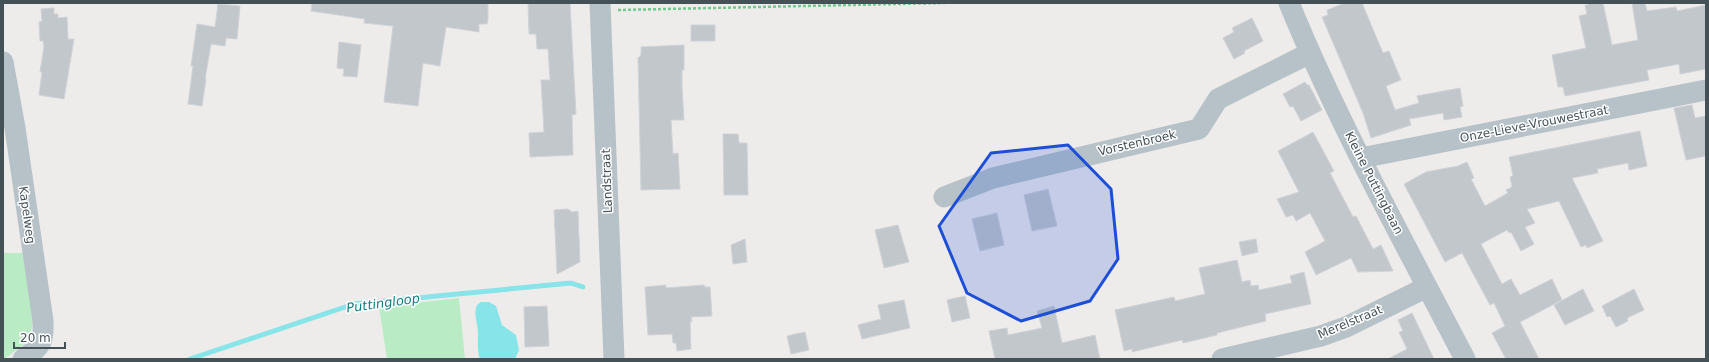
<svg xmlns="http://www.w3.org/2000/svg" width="1709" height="362" viewBox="0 0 1709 362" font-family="'DejaVu Sans',sans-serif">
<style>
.green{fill:#b9ecc4}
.water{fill:#87e4e8}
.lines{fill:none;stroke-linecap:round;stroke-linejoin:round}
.stream{stroke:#87e4e8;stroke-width:5}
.building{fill:#c2c7cb;stroke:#cfd3d7}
.path{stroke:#73c890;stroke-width:2.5;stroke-dasharray:3 2;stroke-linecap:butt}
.minor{stroke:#b6c2c8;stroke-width:21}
.marked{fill:#1d4ed8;fill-opacity:0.2;stroke:#1d4ed8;stroke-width:3;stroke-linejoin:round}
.labels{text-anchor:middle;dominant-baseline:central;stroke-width:3;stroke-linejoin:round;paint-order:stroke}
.street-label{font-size:12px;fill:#445258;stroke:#fff}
.water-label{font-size:13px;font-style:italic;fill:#107d83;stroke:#fff}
</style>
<rect width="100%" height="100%" fill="#eeebeb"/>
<path class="green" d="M 3,253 L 23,253 L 33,321 L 30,340 L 4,359 L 3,359 Z
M 459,298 L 465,359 L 387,359 L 379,307 Z"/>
<path class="water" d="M 481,302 L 489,302 L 496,306 L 502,325 L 516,335 L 519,350 L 515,359 L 480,359 C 477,350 478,343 478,333 C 478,324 473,315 477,305 Z"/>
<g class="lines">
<path class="stream" d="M 190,359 L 354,304 L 571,283 L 583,287"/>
</g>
<path class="building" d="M 312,3 L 488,3 L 488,20 L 487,24 L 479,24 L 479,32 L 446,27 L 440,66 L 423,63 L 418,106 L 384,102 L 393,26 L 364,23 L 365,19 L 311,11 Z
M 528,3 L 570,3 L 576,114 L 572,115 L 573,155 L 530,157 L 529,133 L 544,132 L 541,80 L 550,80 L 548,49 L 537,49 L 536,34 L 529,34 Z
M 1345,3 L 1362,3 L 1383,53 L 1389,51 L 1401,80 L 1386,86 L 1395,110 L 1419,103 L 1417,96 L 1460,88 L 1463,106 L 1460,107 L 1462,117 L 1444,120 L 1443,113 L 1409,119 L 1411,125 L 1371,138 L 1363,113 L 1322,17 L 1328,15 L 1327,10 Z
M 1587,3 L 1603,3 L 1612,45 L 1638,40 L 1632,3 L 1645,3 L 1647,11 L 1676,7 L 1677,11 L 1706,5 L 1706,69 L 1680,74 L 1679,64 L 1647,70 L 1649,80 L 1565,96 L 1563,87 L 1558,87 L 1552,55 L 1586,48 L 1579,16 L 1587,14 L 1585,5 L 1588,5 Z
M 218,4 L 240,6 L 237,39 L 226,38 L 225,46 L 211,44 L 205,79 L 206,79 L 202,106 L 188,104 L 193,66 L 191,66 L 197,24 L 215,27 Z
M 54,8 L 54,14 L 58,14 L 58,18 L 67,17 L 68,39 L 74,39 L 64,99 L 39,95 L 42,72 L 40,72 L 44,46 L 43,41 L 40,41 L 39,22 L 42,21 L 41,9 Z
M 1252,18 L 1263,41 L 1244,51 L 1245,53 L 1234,59 L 1223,38 L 1234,32 L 1232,28 Z
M 691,25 L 715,25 L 715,41 L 691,41 Z
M 339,42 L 361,45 L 357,77 L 343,76 L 344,69 L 337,68 Z
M 684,45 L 684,70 L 682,70 L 682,87 L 684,120 L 671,120 L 673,154 L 678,153 L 680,189 L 641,190 L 638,58 L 641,55 L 641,47 Z
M 1305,82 L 1307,85 L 1309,85 L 1322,110 L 1301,121 L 1293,106 L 1290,107 L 1283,94 Z
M 1692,105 L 1695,118 L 1706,116 L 1706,156 L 1686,160 L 1674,108 Z
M 1640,131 L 1647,166 L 1629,170 L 1628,163 L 1597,169 L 1598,173 L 1572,178 L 1603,241 L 1587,248 L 1586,245 L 1581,247 L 1559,201 L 1527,209 L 1535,223 L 1525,227 L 1534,244 L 1521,251 L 1511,232 L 1509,233 L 1507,230 L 1481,244 L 1502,284 L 1511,279 L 1520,295 L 1552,279 L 1562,300 L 1520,322 L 1539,359 L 1506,359 L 1492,333 L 1505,326 L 1494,303 L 1490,305 L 1462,253 L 1445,262 L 1404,184 L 1426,172 L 1458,166 L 1467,162 L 1474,178 L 1471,179 L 1485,206 L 1508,193 L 1506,190 L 1512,187 L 1510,177 L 1513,176 L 1509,157 Z
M 1313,132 L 1334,171 L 1330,173 L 1353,217 L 1356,216 L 1373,249 L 1381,245 L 1393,271 L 1358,272 L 1351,258 L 1316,275 L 1305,252 L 1325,241 L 1310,213 L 1296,221 L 1293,215 L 1286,217 L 1277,199 L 1299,192 L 1278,151 Z
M 723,134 L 738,134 L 739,143 L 747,143 L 748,195 L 724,195 Z
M 1048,189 L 1057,226 L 1032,231 L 1024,195 Z
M 568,209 L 572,212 L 578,211 L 580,262 L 557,274 L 554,210 Z
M 997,213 L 1004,245 L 980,251 L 972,219 Z
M 898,225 L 909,262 L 884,268 L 875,230 Z
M 745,239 L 747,262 L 733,264 L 731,245 Z
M 1256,239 L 1258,252 L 1242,256 L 1239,242 Z
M 1237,260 L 1242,282 L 1250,280 L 1251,286 L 1258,285 L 1259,290 L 1292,283 L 1290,276 L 1304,272 L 1311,304 L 1265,314 L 1266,321 L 1217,333 L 1217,335 L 1183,343 L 1182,340 L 1132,352 L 1132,349 L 1124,351 L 1115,310 L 1174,297 L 1175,301 L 1205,294 L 1199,268 Z
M 666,285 L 666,288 L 704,285 L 705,287 L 710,287 L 712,316 L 691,317 L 692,322 L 690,322 L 691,349 L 677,351 L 676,343 L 673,343 L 672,334 L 648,335 L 645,287 Z
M 1583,289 L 1594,311 L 1565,325 L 1554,305 Z
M 1634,289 L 1644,310 L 1627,318 L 1628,321 L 1616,327 L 1610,316 L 1607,317 L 1602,306 Z
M 965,296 L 970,318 L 952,322 L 947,300 Z
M 904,300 L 910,328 L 862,339 L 858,325 L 881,319 L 878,305 Z
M 547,306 L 549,346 L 525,347 L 524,307 Z
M 1054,306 L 1062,343 L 1095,335 L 1100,359 L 995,359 L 989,331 L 1007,328 L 1008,335 L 1042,328 L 1037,311 Z
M 1412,313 L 1434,359 L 1388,359 L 1407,349 L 1399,332 L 1403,331 L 1398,320 Z
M 805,332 L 809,350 L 791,354 L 787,336 Z"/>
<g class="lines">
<path class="path" d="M 618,10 L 945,3"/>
<path class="minor" d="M 600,3 L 614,359
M 1289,3 C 1339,125 1404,242 1465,359
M 3,62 L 15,128 L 43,321 C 44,344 41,346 23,359
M 1361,158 L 1706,90
M 944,197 L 993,178 L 1199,129 L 1218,99 L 1310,53
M 1222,359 L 1321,336 L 1346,327 L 1427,287"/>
</g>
<path class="marked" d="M 1068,145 L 1111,189 L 1118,259 L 1090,301 L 1021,321 L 967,293 L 939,226 L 991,153 Z"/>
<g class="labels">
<g class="street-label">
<text transform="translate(1534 124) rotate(-11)">Onze-Lieve-Vrouwestraat</text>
<text transform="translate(1137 143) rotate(-13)">Vorstenbroek</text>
<text transform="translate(607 181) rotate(-92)">Landstraat</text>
<text transform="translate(1374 183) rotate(63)">Kleine Puttingbaan</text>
<text transform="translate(27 215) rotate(82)">Kapelweg</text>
<text transform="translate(1350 322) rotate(-23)">Merelstraat</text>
</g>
<g class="water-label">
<text transform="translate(383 303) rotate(-8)">Puttingloop</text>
</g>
</g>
<rect width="1709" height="362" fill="none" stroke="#445258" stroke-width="8"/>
<path d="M14 342v6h51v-6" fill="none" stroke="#445258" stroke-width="2"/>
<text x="20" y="342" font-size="12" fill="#445258" stroke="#ffffff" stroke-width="3" paint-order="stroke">20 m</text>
</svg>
